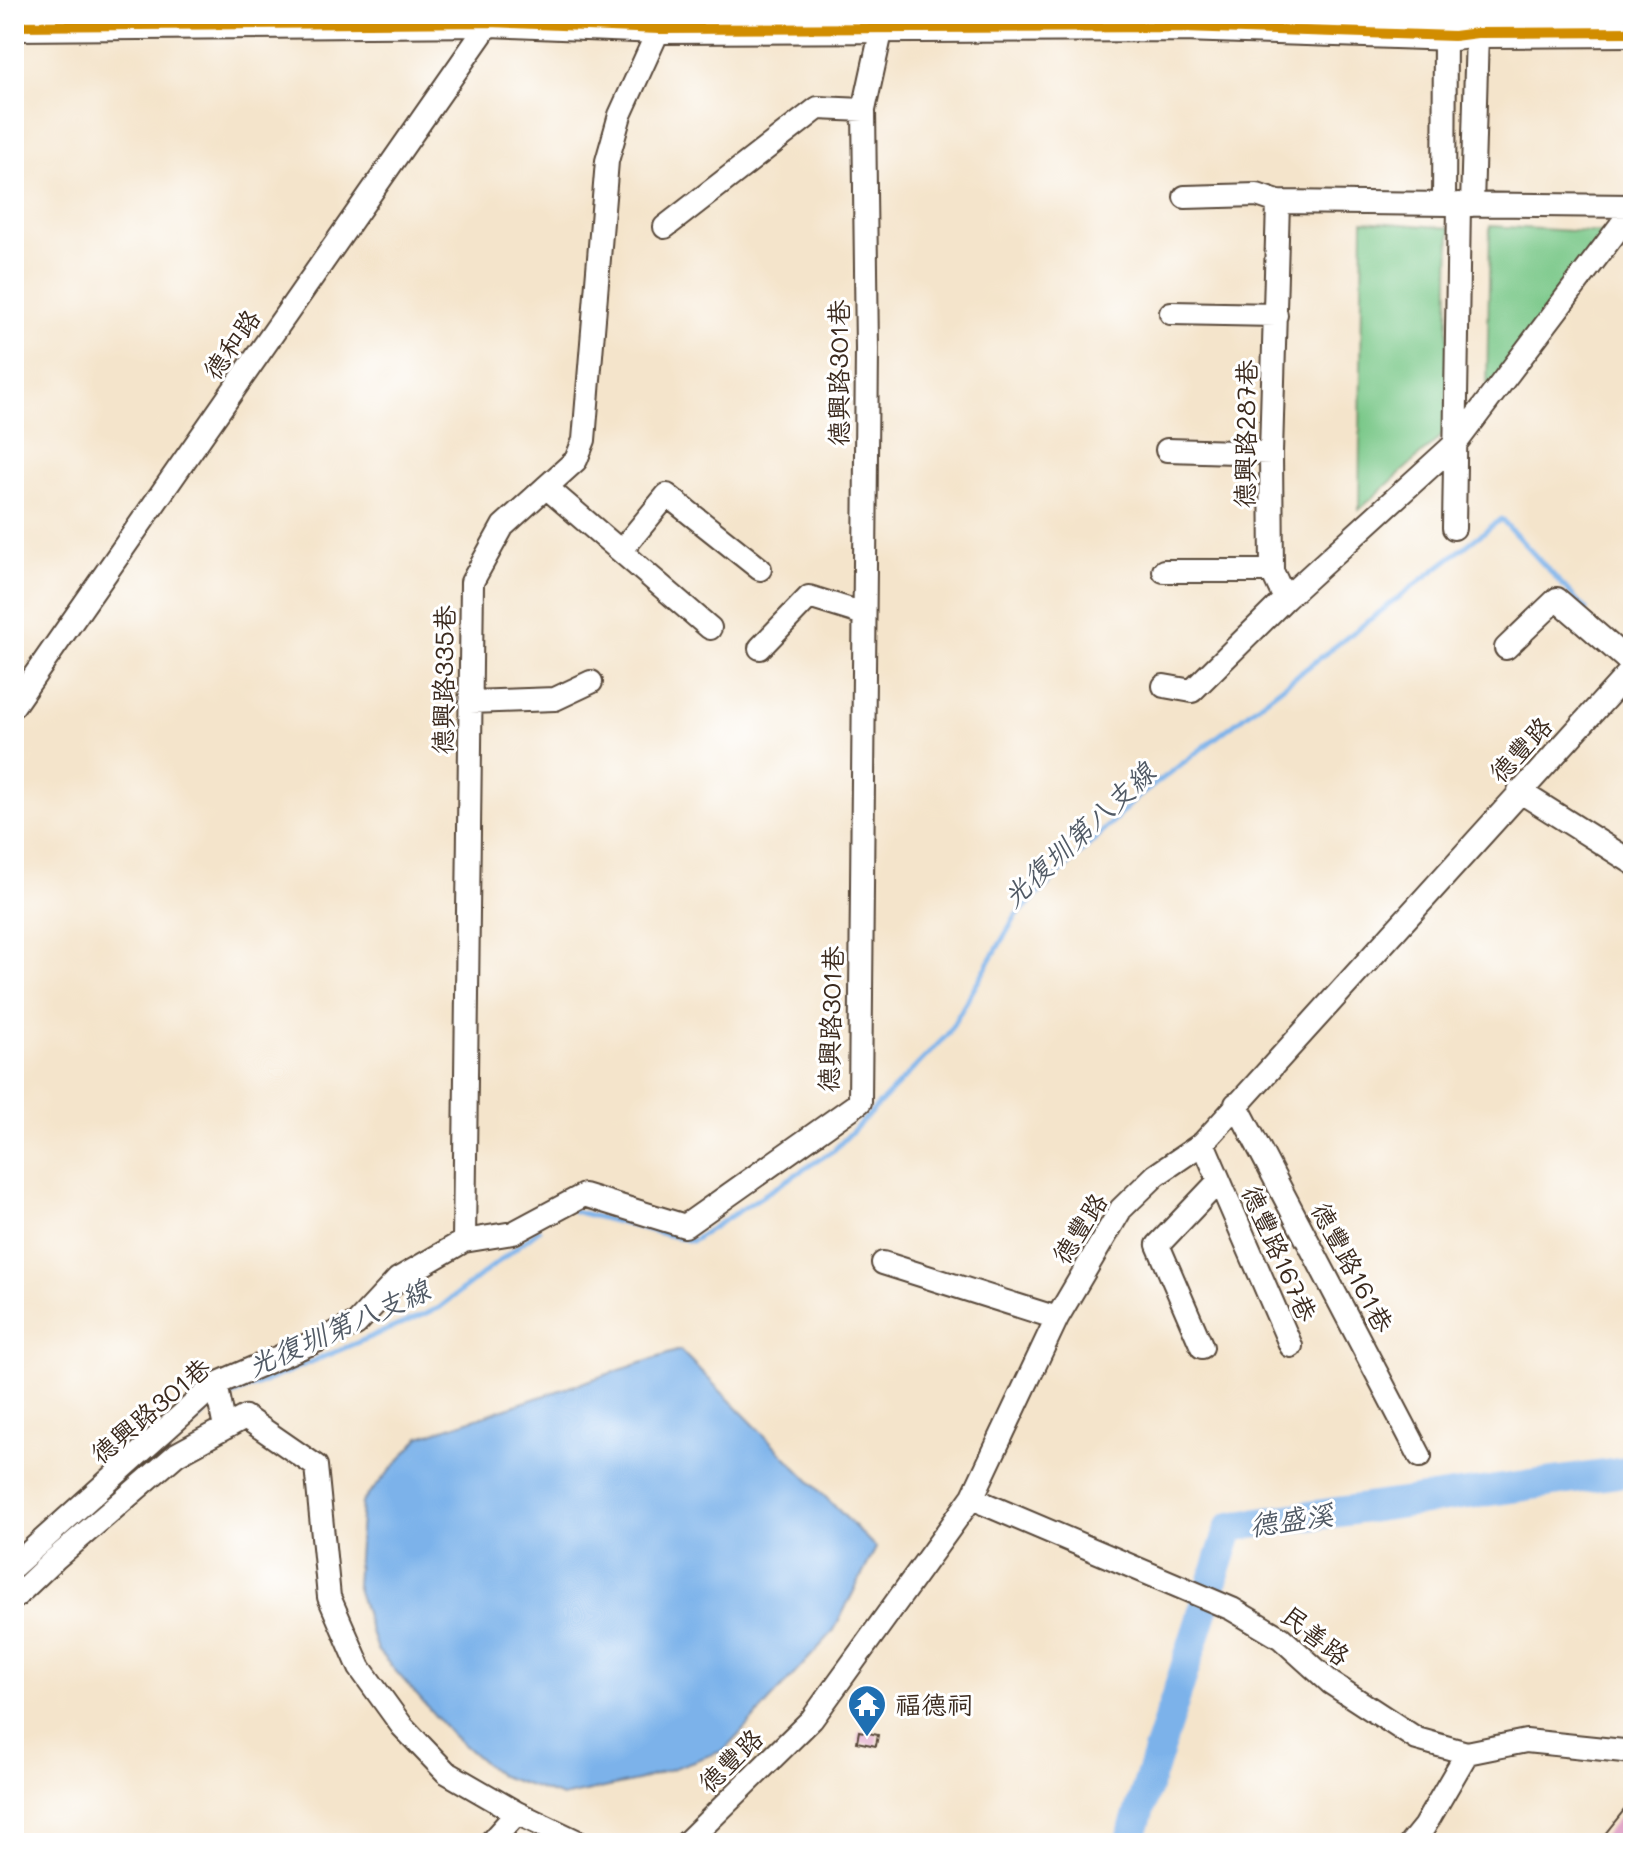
<svg xmlns="http://www.w3.org/2000/svg" width="1647" height="1857" viewBox="0 0 1647 1857" font-family="Mali,'LXGW WenKai TC',sans-serif">
<style>
.green{fill:#78c787;stroke:#5a7852;stroke-width:2}
.water{fill:#7bb2ea;stroke:#5b6e84;stroke-width:2}
.lines{fill:none;stroke-linecap:round;stroke-linejoin:round}
.stream{stroke:#7bb2ea;stroke-width:5}
.river{stroke:#7bb2ea;stroke-width:30}
.building{fill:#e1a4c8}
.minor-casing{stroke:#574638;stroke-width:26}
.major-casing{stroke:#574638;stroke-width:32}
.minor{stroke:#fff;stroke-width:22}
.major{stroke:#fff;stroke-width:28}
.bus-1-casing{stroke:#fff;stroke-width:16}
.bus-1{stroke:#d18d06;stroke-width:10}
.labels{text-anchor:middle;dominant-baseline:central;stroke-width:6;stroke-linejoin:round;paint-order:stroke}
.street-label{font-size:26px;fill:#3b2a1e;stroke:#fff}
.poi-label{font-size:26px;fill:#3b2a1e;stroke:#fff;text-anchor:start}
.water-label{font-size:28px;font-style:italic;fill:#515a65;stroke:#fff}
</style>
<rect width="100%" height="100%" fill="#fff"/>
<filter id="ink" filterUnits="userSpaceOnUse"><feTurbulence type="fractalNoise" baseFrequency=".0125" numOctaves="2"/><feDisplacementMap in="SourceGraphic" scale="16" xChannelSelector="R" yChannelSelector="G"/><feConvolveMatrix kernelMatrix="1 2 1 2 8 2 1 2 1" color-interpolation-filters="sRGB"/></filter>
<filter id="wash" filterUnits="userSpaceOnUse"><feTurbulence type="fractalNoise" baseFrequency=".006" numOctaves="4" result="noise"/><feDisplacementMap in="SourceGraphic" scale="32" xChannelSelector="R" yChannelSelector="G"/><feGaussianBlur stdDeviation="1.8" result="paint"/><feColorMatrix in="noise" values="0 0 0 0 0 0 0 0 0 0 0 0 0 0 0 0 0 1.4 0 .05"/><feComposite in="paint" operator="in"/></filter>
<g filter="url(#wash)">
<rect width="100%" height="100%" fill="#f4e4cb"/>
<path class="green" d="M 1363,221 L 1450,228 L 1446,432 L 1359,510 Z
M 1490,226 L 1605,233 L 1487,391 Z"/>
<path class="water" d="M 680,1350 L 876,1548 L 833,1632 L 725,1750 L 637,1781 L 562,1797 L 498,1775 L 452,1735 L 377,1650 L 356,1585 L 362,1502 L 420,1437 Z"/>
<g class="lines">
<path class="stream" d="M 574,1211 L 692,1241 L 834,1150 L 947,1035 L 1016,916 L 1136,799 L 1501,519 L 1586,610
M 226,1398 L 439,1308 L 539,1230
M 153,1460 L 214,1405"/>
<path class="river" d="M 1129,1843 L 1230,1527 L 1633,1471"/>
</g>
<g id="blocks">
<path class="building" d="M 859,1731 L 878,1735 L 876,1746 L 857,1742 Z
M 1629,1804 L 1633,1807 L 1633,1843 L 1605,1843 L 1601,1839 Z"/>
</g>
</g>
<g filter="url(#ink)">
<use href="#blocks" fill-opacity="0" stroke="#574638" stroke-width="2"/>
<g class="lines">
<g class="minor-casing">
<path id="minor" d="M 1185,197 L 1257,195 L 1278,202 L 1633,206
M 1278,202 L 1271,453 L 1272,571 L 1285,599
M 1444,204 L 1445,35
M 1472,205 L 1477,33 L 1484,14
M 665,227 L 818,108 L 864,110
M 1171,313 L 1276,315
M 1167,450 L 1271,453
M 546,487 L 710,628
M 1454,528 L 1459,204
M 621,551 L 667,495 L 760,569
M 1164,571 L 1272,571
M 760,648 L 809,597 L 864,614
M 1506,648 L 1557,599 L 1633,665
M 1164,686 L 1192,691 L 1285,599 L 1456,443 L 1633,209
M 470,702 L 555,699 L 591,682
M 14,705 L 490,22 L 492,14
M 1519,791 L 1633,863
M 1236,1104 L 1420,1456
M 1203,1143 L 1291,1346
M 464,1241 L 472,582 L 503,526 L 576,460 L 584,440 L 607,161 L 620,115 L 659,29
M 883,1263 L 1057,1318
M 1202,1347 L 1158,1245 L 1218,1182
M 216,1384 L 225,1428
M 973,1496 L 985,1504 L 1232,1609 L 1281,1638 L 1331,1683 L 1417,1739 L 1467,1753 L 1526,1741 L 1633,1752
M 14,1566 L 216,1384 L 356,1324 L 398,1279 L 464,1241 L 513,1233 L 584,1195 L 685,1226 L 860,1102 L 867,349 L 864,110 L 885,14
M 14,1598 L 55,1559 L 177,1454 L 245,1417 L 316,1466 L 329,1597 L 360,1668 L 402,1726 L 446,1772 L 517,1813 L 580,1843
M 490,1843 L 517,1813
M 686,1843 L 812,1719 L 973,1496 L 1057,1318 L 1121,1209 L 1156,1175 L 1203,1143 L 1633,668
M 1411,1843 L 1424,1827 L 1467,1753"/>
</g>
<g class="major-casing">
<path id="major" d="M 14,26 L 490,22 L 659,29 L 1184,27 L 1454,36 L 1477,33 L 1633,32"/>
</g>
<use href="#minor" class="minor"/>
<use href="#major" class="major"/>
<g class="bus-1-casing">
<path id="bus-1" d="M 14,26 L 490,22 L 659,29 L 1184,27 L 1454,36 L 1477,33 L 1633,32"/>
</g>
<use href="#bus-1" class="bus-1"/>
</g>
</g>
<defs>
<g id="temple-pin" transform="scale(2)"><path d="M0 17L-7.5 6A9.5 9.5 0 1 1 7.5 6Z" fill="#1f6fb2" stroke="#fff"/><path d="M0-6L5-2H3V0L6.5 2.5H4V6H1.5V3h-3V6H-4V2.5H-6.5L-3 0V-2H-5Z" fill="#fff"/></g>
</defs>
<g fill-rule="evenodd">
<use href="#temple-pin" x="867" y="1704"/>
</g>
<g class="labels">
<g class="street-label">
<text transform="translate(231 344) rotate(-55)">德和路</text>
<text transform="translate(838 373) rotate(-90)">德興路301巷</text>
<text transform="translate(1245 434) rotate(-89)">德興路287巷</text>
<text transform="translate(443 680) rotate(-89)">德興路335巷</text>
<text transform="translate(1520 749) rotate(-47)">德豐路</text>
<text transform="translate(830 1019) rotate(-88)">德興路301巷</text>
<text transform="translate(1079 1228) rotate(-57)">德豐路</text>
<text transform="translate(1280 1253) rotate(66)">德豐路167巷</text>
<text transform="translate(1353 1267) rotate(62)">德豐路161巷</text>
<text transform="translate(150 1410) rotate(-40)">德興路301巷</text>
<text transform="translate(1316 1635) rotate(38)">民善路</text>
<text transform="translate(730 1760) rotate(-44)">德豐路</text>
</g>
<g class="poi-label">
<text x="895" y="1704">福德祠</text>
</g>
<g class="water-label">
<text transform="translate(1078 834) rotate(-43)">光復圳第八支線</text>
<text transform="translate(338 1327) rotate(-24)">光復圳第八支線</text>
<text transform="translate(1291 1519) rotate(-8)">德盛溪</text>
</g>
</g>
<rect width="1647" height="1857" fill="none" stroke="#fff" stroke-width="48"/>
</svg>
